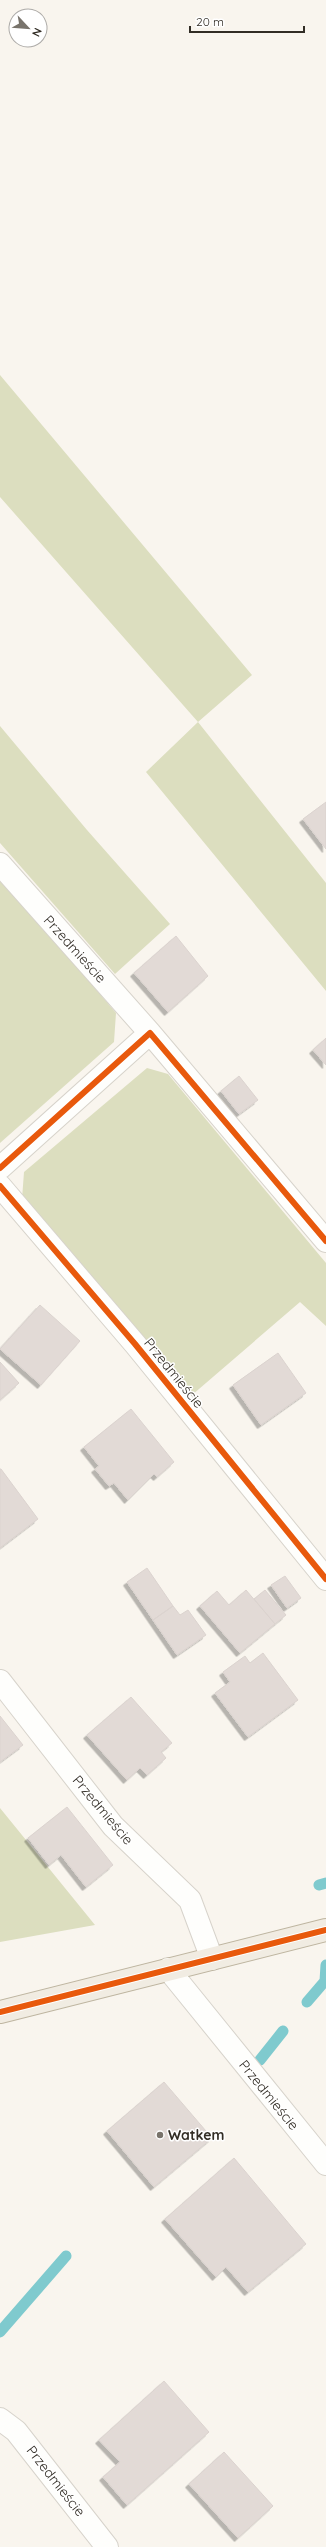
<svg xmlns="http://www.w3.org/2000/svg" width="326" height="2547" viewBox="0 0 326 2547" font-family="Quicksand,sans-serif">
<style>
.green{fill:#dcdebf}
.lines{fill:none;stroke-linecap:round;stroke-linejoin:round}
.stream{stroke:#7fcace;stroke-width:11}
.building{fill:#e2dad6;stroke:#dbd3cf;filter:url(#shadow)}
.minor-casing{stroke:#d7d3cb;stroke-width:24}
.major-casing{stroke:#beb5a0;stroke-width:24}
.minor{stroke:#fefefc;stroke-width:22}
.major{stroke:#f1ece2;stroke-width:22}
.cycleway-casing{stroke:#fff;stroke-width:8}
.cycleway{stroke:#e8590c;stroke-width:6}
.poi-dot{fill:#78736b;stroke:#fff;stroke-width:1.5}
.labels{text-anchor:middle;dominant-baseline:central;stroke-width:3;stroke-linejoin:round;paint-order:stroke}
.street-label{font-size:14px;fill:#322d25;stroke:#fff}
.poi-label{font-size:14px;font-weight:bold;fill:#322d25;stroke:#fff;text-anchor:start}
</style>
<defs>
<filter id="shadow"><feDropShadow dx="-3.5" dy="3.5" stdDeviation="0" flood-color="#0004"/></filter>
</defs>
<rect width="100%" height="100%" fill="#f9f5ee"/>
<path class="green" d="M 0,375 L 252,675 L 198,722 L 326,883 L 326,991 L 146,772 L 198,722 L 0,497 Z
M 0,726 L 87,830 L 170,924 L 115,974 L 0,843 Z
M 0,876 L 116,1013 L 114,1042 L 0,1143 Z
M 147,1068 L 168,1074 L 326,1263 L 326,1326 L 300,1302 L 192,1395 L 22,1199 L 24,1172 Z
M 0,1808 L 95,1925 L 0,1942 Z"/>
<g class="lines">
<path class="stream" d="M 319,1885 L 326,1883
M 307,2002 L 325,1981 L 326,1965
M 260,2060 L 283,2031
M 0,2332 L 66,2256"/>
</g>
<path class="building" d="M 326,802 L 326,849 L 303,819 Z
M 176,936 L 208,976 L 168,1012 L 134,973 Z
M 326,1038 L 326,1065 L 313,1050 Z
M 239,1076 L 258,1100 L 239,1114 L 221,1091 Z
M 40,1305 L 80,1341 L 41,1385 L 0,1349 Z
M 278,1353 L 306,1393 L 261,1425 L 233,1385 Z
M 0,1362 L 19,1383 L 0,1400 Z
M 131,1409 L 174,1462 L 157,1477 L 154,1474 L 128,1500 L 114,1483 L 109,1486 L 95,1469 L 99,1466 L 84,1447 Z
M 1,1469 L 38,1519 L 0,1548 L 0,1469 Z
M 147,1568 L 173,1606 L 153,1620 L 127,1582 Z
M 285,1576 L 301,1598 L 287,1608 L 271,1585 Z
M 246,1590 L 275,1624 L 240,1653 L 200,1606 L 217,1591 L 229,1605 Z
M 265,1590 L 286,1615 L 275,1624 L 254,1599 Z
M 173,1606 L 180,1615 L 188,1610 L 206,1635 L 177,1655 L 153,1620 Z
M 263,1653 L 298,1700 L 248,1737 L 215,1693 L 230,1682 L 223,1672 L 245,1656 L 250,1663 Z
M 131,1697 L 172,1743 L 161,1752 L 166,1758 L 147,1775 L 140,1768 L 127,1780 L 87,1735 Z
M 0,1716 L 23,1745 L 0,1762 Z
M 67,1807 L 113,1865 L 86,1887 L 61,1855 L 49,1865 L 28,1838 Z
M 164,2082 L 212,2138 L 154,2187 L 107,2131 Z
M 234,2158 L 306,2244 L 248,2292 L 226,2267 L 216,2277 L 165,2219 Z
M 164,2381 L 209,2432 L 127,2505 L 103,2477 L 120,2462 L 99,2440 Z
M 224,2452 L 273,2506 L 238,2538 L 189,2484 Z"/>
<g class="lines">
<g class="minor-casing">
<path id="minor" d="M 0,864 L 150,1033 L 326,1241
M 0,1168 L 150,1033
M 0,1186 L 135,1344 L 326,1579
M 0,1681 L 113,1826 L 190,1900 L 212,1959
M 168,1969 L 326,2164
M 0,2419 L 16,2431 L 107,2547"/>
</g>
<g class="major-casing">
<path id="major" d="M 0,2012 L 326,1930"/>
</g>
<use href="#minor" class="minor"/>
<use href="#major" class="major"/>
<g class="cycleway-casing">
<path id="cycleway" d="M 0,1168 L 150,1033 L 326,1241
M 0,1186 L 135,1344 L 326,1579
M 0,2012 L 326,1930"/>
</g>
<use href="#cycleway" class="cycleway"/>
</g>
<circle class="poi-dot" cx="160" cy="2135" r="4"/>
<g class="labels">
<g class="street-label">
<text transform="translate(75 949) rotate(48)">Przedmieście</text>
<text transform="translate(174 1373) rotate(51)">Przedmieście</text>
<text transform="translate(103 1810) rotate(50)">Przedmieście</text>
<text transform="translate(269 2095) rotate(51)">Przedmieście</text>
<text transform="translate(56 2481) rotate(52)">Przedmieście</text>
</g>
<g class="poi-label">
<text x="168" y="2135">Watkem</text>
</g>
</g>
<g transform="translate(28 28) rotate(116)"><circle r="19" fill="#ffffff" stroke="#adaba8"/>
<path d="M0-3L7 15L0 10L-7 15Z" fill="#78736b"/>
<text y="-6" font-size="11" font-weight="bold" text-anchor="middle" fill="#322d25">N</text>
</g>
<path d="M190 26v6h114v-6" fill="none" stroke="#322d25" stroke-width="2"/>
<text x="196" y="26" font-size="12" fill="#322d25" stroke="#ffffff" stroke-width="3" paint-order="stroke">20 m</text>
</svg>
